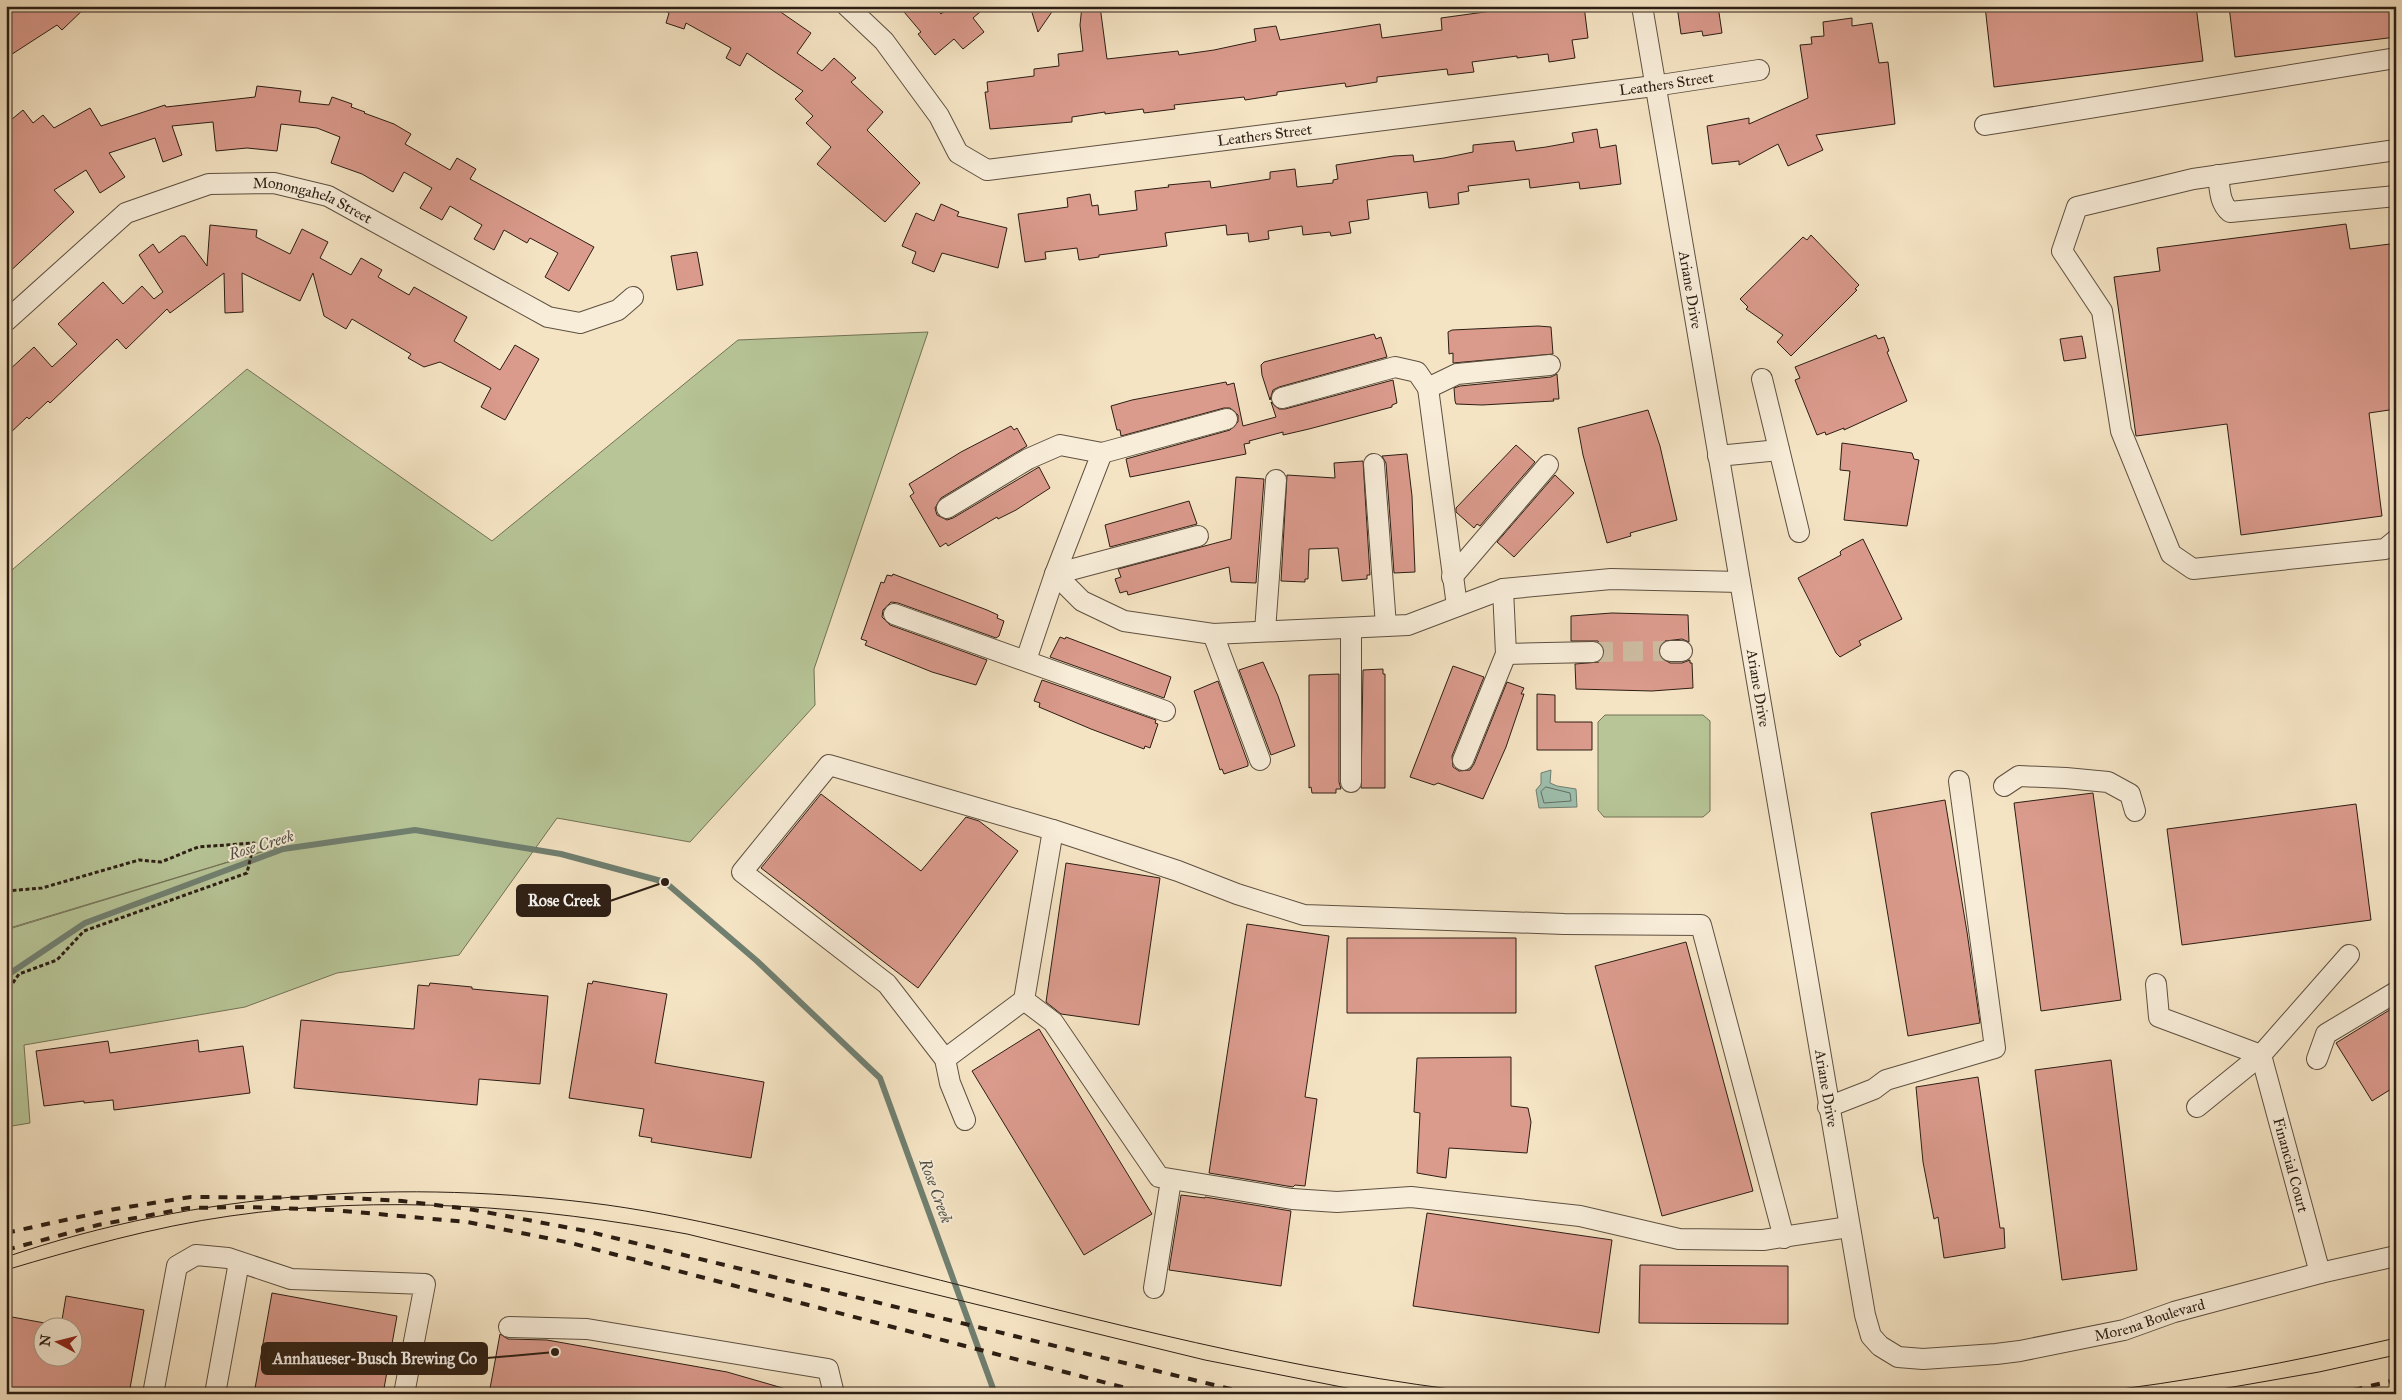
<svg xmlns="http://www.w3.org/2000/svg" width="2402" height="1400" viewBox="0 0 2402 1400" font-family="'IM FELL Great Primer',serif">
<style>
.green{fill:#b7c597;stroke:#727256}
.water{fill:#9dbfae;stroke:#707f70}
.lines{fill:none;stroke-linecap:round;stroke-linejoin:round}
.shore{stroke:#646e61;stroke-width:1}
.stream{stroke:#707f70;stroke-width:6}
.building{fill:#da9a8c;stroke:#2c1e14;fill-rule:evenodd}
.minor-tunnel{stroke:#cdbca1;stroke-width:20;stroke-dasharray:20 10;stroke-linecap:butt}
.minor-casing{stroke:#5e5040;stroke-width:22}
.path{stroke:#2c1e14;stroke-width:3;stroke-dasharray:4 2.5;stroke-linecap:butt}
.minor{stroke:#f8edd9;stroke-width:20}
.tram{stroke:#2c1e14;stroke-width:1}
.rail{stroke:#2c1e14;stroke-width:4;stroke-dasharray:9 9;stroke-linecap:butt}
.labels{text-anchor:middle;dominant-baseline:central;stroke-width:4;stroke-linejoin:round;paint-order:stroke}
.street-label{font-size:15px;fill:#2c1e14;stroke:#f8edd9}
.water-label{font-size:16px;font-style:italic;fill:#4e4e42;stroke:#f8edd9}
.leader{fill:none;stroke:#2c1e14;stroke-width:2}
.callout-dot{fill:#2c1e14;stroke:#f8edd9;stroke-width:2}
.callout{fill:#2c1e14;stroke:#2c1e14;stroke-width:2}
.callout-label{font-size:16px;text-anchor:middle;font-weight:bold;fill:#fff}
</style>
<rect width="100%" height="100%" fill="#f5e4c4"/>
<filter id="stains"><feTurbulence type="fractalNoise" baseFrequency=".004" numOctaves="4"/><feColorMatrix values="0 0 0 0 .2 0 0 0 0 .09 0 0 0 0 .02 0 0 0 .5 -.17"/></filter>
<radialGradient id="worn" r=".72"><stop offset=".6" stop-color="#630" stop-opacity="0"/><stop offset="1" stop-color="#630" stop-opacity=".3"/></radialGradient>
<path class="green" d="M 928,332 L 814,669 L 815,705 L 690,842 L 557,818 L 459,955 L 337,973 L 245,1007 L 24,1045 L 30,1123 L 6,1127 L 6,930 L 281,846 L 6,929 L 6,575 L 247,369 L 492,541 L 738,340 Z
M 1605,715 L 1703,715 L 1710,721 L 1710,811 L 1703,817 L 1604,817 L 1598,810 L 1598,722 Z"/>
<path class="water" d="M 1551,770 L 1550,783 L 1557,786 L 1576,789 L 1577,807 L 1539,808 L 1536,790 L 1541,784 L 1541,773 Z"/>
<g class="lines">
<path class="shore" d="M 1546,787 L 1570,793 L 1571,801 L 1544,803 L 1541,792 Z"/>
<path class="stream" d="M 6,976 L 85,923 L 283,849 L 415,830 L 561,854 L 665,882 L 757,961 L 880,1078 L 995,1394"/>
</g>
<path class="building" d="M 14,6 L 87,6 L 62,30 L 57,25 L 6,58 L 6,11 Z
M 657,6 L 772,6 L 811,33 L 797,53 L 822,71 L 834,58 L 856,78 L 851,82 L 883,112 L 867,130 L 920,183 L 885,222 L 817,164 L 831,147 L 806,123 L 813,116 L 795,99 L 803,91 L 747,53 L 740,66 L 726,58 L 731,48 L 686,23 L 684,29 L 666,23 L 669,13 Z
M 899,6 L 934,6 L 941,14 L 951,6 L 987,6 L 973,18 L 984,32 L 963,49 L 954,39 L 935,55 L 918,34 L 921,32 Z
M 1030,6 L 1056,6 L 1038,32 Z
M 1082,6 L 1100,6 L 1107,59 L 1178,51 L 1179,55 L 1214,50 L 1256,41 L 1254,29 L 1276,26 L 1280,40 L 1380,24 L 1382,38 L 1442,30 L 1441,18 L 1499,10 L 1498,6 L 1584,6 L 1588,38 L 1572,40 L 1575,58 L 1549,62 L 1548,54 L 1517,58 L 1517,56 L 1472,62 L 1474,72 L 1448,75 L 1447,69 L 1377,77 L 1377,82 L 1346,87 L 1345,83 L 1277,92 L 1277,95 L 1245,100 L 1244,97 L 1174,105 L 1175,109 L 1144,113 L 1143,109 L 1105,114 L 1105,112 L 1072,117 L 1072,122 L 990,129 L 985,92 L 988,92 L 987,82 L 1034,76 L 1034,69 L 1059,66 L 1058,54 L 1083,51 L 1080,25 Z
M 1677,6 L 1718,6 L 1722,33 L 1703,36 L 1702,31 L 1681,34 Z
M 1985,6 L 2196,6 L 2203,61 L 1994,87 Z
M 2229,6 L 2396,6 L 2396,37 L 2235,57 Z
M 1852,18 L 1852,26 L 1872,23 L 1879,63 L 1888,62 L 1895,124 L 1816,135 L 1823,150 L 1788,166 L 1778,144 L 1739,165 L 1739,161 L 1712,164 L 1707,126 L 1749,118 L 1749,124 L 1808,98 L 1800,45 L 1812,44 L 1811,37 L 1824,36 L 1823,22 Z
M 257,86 L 301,91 L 299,102 L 329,105 L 332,97 L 352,104 L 351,107 L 365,112 L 364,113 L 394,124 L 411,134 L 405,144 L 450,170 L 457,158 L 476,169 L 470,179 L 594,247 L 569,291 L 545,277 L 558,253 L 530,238 L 527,243 L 504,230 L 494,250 L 474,239 L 482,225 L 450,206 L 442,220 L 420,208 L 432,188 L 404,172 L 393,192 L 362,174 L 331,163 L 340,137 L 317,128 L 281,124 L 277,151 L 247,148 L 216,151 L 213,122 L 172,126 L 182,155 L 163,162 L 155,138 L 109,153 L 125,177 L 100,193 L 86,170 L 54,190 L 74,212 L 6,275 L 6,124 L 23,110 L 33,123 L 43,115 L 54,128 L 90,108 L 101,126 L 165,105 L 166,107 L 255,97 Z
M 1597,129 L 1600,148 L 1616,145 L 1621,184 L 1580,189 L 1579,182 L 1530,188 L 1529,179 L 1468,186 L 1469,191 L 1458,193 L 1459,204 L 1429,208 L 1427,192 L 1367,200 L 1369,219 L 1349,222 L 1351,233 L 1331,236 L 1330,232 L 1303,235 L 1302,226 L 1268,231 L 1269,239 L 1249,242 L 1248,233 L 1227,235 L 1226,225 L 1165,233 L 1167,246 L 1099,255 L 1099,257 L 1079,260 L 1077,248 L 1045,252 L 1046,259 L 1025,262 L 1018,214 L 1068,207 L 1067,198 L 1090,194 L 1092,206 L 1098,205 L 1099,215 L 1137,210 L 1135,191 L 1169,187 L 1168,185 L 1210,181 L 1211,188 L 1270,179 L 1270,172 L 1295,169 L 1297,187 L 1333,183 L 1333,180 L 1338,179 L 1336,165 L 1394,156 L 1413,155 L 1414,162 L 1444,158 L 1473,152 L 1473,145 L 1492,143 L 1514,141 L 1516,151 L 1546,147 L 1574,142 L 1572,133 Z
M 941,204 L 959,212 L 957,216 L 1007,228 L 998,268 L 942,253 L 934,272 L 912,263 L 916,252 L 902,246 L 916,213 L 934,221 Z
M 2346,224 L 2350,249 L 2390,244 L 2396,290 L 2396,409 L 2369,413 L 2382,516 L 2241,535 L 2227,424 L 2136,436 L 2114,277 L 2160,271 L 2157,248 Z
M 210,225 L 257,230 L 256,237 L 290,254 L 302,229 L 328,242 L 320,258 L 351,275 L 361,258 L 382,270 L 378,277 L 409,295 L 414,287 L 467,317 L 454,341 L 500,370 L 515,345 L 539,359 L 505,420 L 481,407 L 491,388 L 440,362 L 424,367 L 408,358 L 411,354 L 352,319 L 346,329 L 324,316 L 313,273 L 300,301 L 242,273 L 243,312 L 225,313 L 224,273 L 170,313 L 167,309 L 126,349 L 117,339 L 50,403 L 48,401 L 29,419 L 27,417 L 6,437 L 6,373 L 34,347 L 52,367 L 77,344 L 58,324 L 103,282 L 123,304 L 142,286 L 154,299 L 163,292 L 139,255 L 153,244 L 159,253 L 181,236 L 185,236 L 207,266 Z
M 1811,235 L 1859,285 L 1855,289 L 1857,290 L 1791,356 L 1777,342 L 1783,335 L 1746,309 L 1748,307 L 1740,299 L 1803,237 L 1807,240 Z
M 697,252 L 703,285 L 677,290 L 671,256 Z
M 1538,326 L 1551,327 L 1553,354 L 1453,363 L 1453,353 L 1449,354 L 1448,332 L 1452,330 Z
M 1374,334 L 1376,339 L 1381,337 L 1387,357 L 1279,387 L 1273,390 L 1270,400 L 1262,375 L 1261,365 L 1264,362 Z
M 1876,335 L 1878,339 L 1884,337 L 1889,351 L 1887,352 L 1907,401 L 1844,430 L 1844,428 L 1826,435 L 1825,432 L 1817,435 L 1795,380 L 1800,378 L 1795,367 Z
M 2082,336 L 2086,358 L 2064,361 L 2060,339 Z
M 1557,374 L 1559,399 L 1553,399 L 1554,401 L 1482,405 L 1456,404 L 1455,401 L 1454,388 L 1460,386 L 1551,377 Z
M 1393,380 L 1397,403 L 1392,405 L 1392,407 L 1309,429 L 1283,435 L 1283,432 L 1249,441 L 1250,443 L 1244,444 L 1246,454 L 1130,477 L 1126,459 L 1230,430 L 1238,422 L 1238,415 L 1230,408 L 1224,408 L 1121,436 L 1120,430 L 1117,430 L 1111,406 L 1132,400 L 1226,382 L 1227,385 L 1234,383 L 1243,426 L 1276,417 L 1271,402 L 1279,409 L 1285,409 Z
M 1648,410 L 1660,446 L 1677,520 L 1630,533 L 1631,536 L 1607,543 L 1583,455 L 1578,428 Z
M 1011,426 L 1014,430 L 1017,428 L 1027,446 L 941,498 L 935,508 L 937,515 L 947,520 L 953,518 L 1039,467 L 1050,488 L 1016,510 L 998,519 L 997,517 L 948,546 L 946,543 L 940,547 L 910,496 L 914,493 L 909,484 L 961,452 Z
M 1842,443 L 1912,453 L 1914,459 L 1919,460 L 1907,526 L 1844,520 L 1850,471 L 1840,470 Z
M 1516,445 L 1535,462 L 1480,526 L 1477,524 L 1474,528 L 1456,512 L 1456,508 Z
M 1407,454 L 1412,496 L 1415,572 L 1394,573 L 1386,463 L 1382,456 Z
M 1363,461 L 1370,575 L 1367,575 L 1367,579 L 1342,581 L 1338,548 L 1309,549 L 1308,579 L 1305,579 L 1305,582 L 1281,581 L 1287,475 L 1335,478 L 1334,463 Z
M 1555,475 L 1574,493 L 1514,557 L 1497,542 Z
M 1236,477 L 1264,479 L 1256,583 L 1231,582 L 1229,567 L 1128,595 L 1127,591 L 1120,593 L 1115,579 L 1121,577 L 1118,569 L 1231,539 Z
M 1189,501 L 1197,524 L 1110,547 L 1105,525 Z
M 1863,539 L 1902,619 L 1859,641 L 1861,645 L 1840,657 L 1836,653 L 1798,578 L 1841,555 L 1840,552 L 1842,550 Z
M 893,574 L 987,610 L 998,615 L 997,618 L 1004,621 L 999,636 L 996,638 L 898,603 L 891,602 L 883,610 L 882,617 L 890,625 L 987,660 L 976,685 L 932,672 L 865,645 L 867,641 L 861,639 L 881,582 L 884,583 L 887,575 L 892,576 Z
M 1612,613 L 1688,615 L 1689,642 L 1682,639 L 1665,641 L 1660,646 L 1658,651 L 1660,657 L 1670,663 L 1682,663 L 1690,660 L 1690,663 L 1692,663 L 1693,688 L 1652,691 L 1576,689 L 1575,664 L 1599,662 L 1604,657 L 1605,651 L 1598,641 L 1571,641 L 1571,616 Z
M 1060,637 L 1065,639 L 1066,637 L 1171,677 L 1164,698 L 1050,657 Z
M 1263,662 L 1278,696 L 1295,746 L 1271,755 L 1239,670 Z
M 1453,666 L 1484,677 L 1452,756 L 1453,767 L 1459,771 L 1470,770 L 1474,764 L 1507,682 L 1524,688 L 1521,694 L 1524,694 L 1506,747 L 1483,799 L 1438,783 L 1434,785 L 1410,777 Z
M 1383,669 L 1383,674 L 1385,674 L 1385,788 L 1361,788 L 1363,670 Z
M 1339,674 L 1339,782 L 1341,789 L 1336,789 L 1336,793 L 1312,793 L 1311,787 L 1309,788 L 1309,675 Z
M 1042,680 L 1156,720 L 1155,723 L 1158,724 L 1150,748 L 1145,746 L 1144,749 L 1091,729 L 1039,707 L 1040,703 L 1034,701 Z
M 1218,681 L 1248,763 L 1248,766 L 1224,774 L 1222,769 L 1220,770 L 1194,691 Z
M 1537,694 L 1555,695 L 1555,722 L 1592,722 L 1592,750 L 1537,750 Z
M 2093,793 L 2121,1000 L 2041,1011 L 2014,803 Z
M 821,794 L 921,871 L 966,817 L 979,821 L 1018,851 L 918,988 L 761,868 Z
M 1945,800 L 1967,932 L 1980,1023 L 1908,1036 L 1871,813 Z
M 2356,804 L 2371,920 L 2182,945 L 2167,829 Z
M 1066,863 L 1160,878 L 1139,1025 L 1061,1014 L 1046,1002 Z
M 1247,924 L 1329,936 L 1305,1097 L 1317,1099 L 1305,1186 L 1295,1185 L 1293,1187 L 1209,1173 Z
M 1347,938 L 1516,938 L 1516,1013 L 1347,1013 Z
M 1686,942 L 1753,1191 L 1662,1216 L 1595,966 Z
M 593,981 L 667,994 L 655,1063 L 764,1082 L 751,1158 L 651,1142 L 652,1138 L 639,1136 L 644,1109 L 569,1098 L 588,983 L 592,984 Z
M 430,983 L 472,987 L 472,989 L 548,996 L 540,1084 L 479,1079 L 477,1105 L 294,1088 L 301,1020 L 414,1029 L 418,985 L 429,986 Z
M 2396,1006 L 2396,1086 L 2372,1101 L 2336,1043 Z
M 1039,1029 L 1152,1214 L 1084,1255 L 972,1071 Z
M 198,1040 L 199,1052 L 243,1046 L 250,1093 L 114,1110 L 113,1100 L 84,1103 L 84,1101 L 44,1106 L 36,1051 L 108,1041 L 110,1053 Z
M 1511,1057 L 1511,1106 L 1528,1108 L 1531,1122 L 1527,1153 L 1449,1148 L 1446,1178 L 1417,1173 L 1420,1113 L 1414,1112 L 1417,1058 Z
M 2111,1060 L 2137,1270 L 2062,1280 L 2035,1070 Z
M 1978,1077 L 2000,1228 L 2004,1228 L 2005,1248 L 1944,1258 L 1938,1217 L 1934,1219 L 1923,1162 L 1916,1087 Z
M 1181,1195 L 1205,1198 L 1205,1197 L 1291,1211 L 1281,1286 L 1169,1270 Z
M 1427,1213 L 1612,1240 L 1599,1333 L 1413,1306 Z
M 1640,1265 L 1788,1266 L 1788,1324 L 1639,1323 Z
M 272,1293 L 397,1316 L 383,1394 L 254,1394 Z
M 66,1296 L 144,1310 L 129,1394 L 6,1394 L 6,1348 L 12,1317 L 61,1326 ZM 42,1328 L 72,1328 L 72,1358 L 42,1358 Z
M 500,1334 L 508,1339 L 547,1340 L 727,1372 L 786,1389 L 785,1394 L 489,1394 Z"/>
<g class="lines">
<path class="minor-tunnel" d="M 1593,652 L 1670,651"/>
<g class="minor-casing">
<g id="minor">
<path id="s1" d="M 847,6 L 884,41 L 939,116 L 958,153 L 987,170 L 1654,86 L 1759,70"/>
<path id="s2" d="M 1642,6 L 1865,1315 L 1871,1336 L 1880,1346 L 1898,1357 L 1923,1359 L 1996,1354 L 2020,1351 L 2124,1330 L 2174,1312 L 2320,1273 L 2396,1256"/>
<path d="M 1985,125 L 2396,58"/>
<path d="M 2396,150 L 2193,179 L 2077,207 L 2062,251 L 2102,311 L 2121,431 L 2171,554 L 2193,569 L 2385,549 L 2396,540"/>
<path d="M 2218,175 C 2220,188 2219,203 2230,212 L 2396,196"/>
<path id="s3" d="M 6,321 L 126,213 L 209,184 L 274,183 L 328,196 L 548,317 L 580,323 L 618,310 L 633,297"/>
<path d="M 1762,379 L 1799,532"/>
<path d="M 1428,388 L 1457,606"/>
<path d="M 1282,398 L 1395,367 L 1417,372 L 1428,388 L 1457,374 L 1550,365"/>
<path d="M 1718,456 L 1779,450"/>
<path d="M 1374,464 L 1386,626"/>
<path d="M 947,508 L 1028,459 L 1060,445 L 1102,453 L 1227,419"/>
<path d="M 1055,574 L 1082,601 L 1124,621 L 1213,634 L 1408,625 L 1503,589 L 1611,579 L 1740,582"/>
<path d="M 1055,574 L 1198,536"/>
<path d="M 1452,577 L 1548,465"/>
<path d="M 894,614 L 1165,711"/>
<path d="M 1351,628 L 1351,782"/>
<path d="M 1265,631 L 1276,480"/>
<path d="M 1213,634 L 1260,760"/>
<path d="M 1670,651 L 1682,651"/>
<path d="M 1506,654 L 1593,652"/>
<path d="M 1026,660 L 1055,574 L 1102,453"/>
<path d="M 1463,760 L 1506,654 L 1503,589"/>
<path d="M 2004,786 L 2019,776 L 2066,778 L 2108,782 L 2130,794 L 2135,811"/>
<path d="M 1053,830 L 1178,871 L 1237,894 L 1304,915 L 1564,924 L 1701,925 L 1784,1238"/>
<path d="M 2156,984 L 2159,1017 L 2261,1055"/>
<path id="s4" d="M 2261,1055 L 2320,1273"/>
<path d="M 945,1059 L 1024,1000"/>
<path d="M 2317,1059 L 2326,1034 L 2396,992"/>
<path d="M 1828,1107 L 1874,1089 L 1886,1080 L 1995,1048 L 1959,781"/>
<path d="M 2197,1107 L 2261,1055 L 2349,955"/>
<path d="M 965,1120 L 950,1083 L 945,1059 L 887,984 L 742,872 L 829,765 L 1053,830 L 1024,1000 L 1053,1022 L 1159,1177 L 1292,1199 L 1337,1202 L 1411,1197 L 1580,1216 L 1679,1239 L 1763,1240 L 1849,1227"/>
<path d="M 1154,1288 L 1171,1180"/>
<path d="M 509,1327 L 587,1329 L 828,1369 L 834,1394"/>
<path d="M 153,1394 L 177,1266 L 196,1255 L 228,1258 L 291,1279 L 425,1284 L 404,1394"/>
<path d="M 215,1394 L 239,1262"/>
</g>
</g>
<path class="path" d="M 6,891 L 42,888 L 139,860 L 161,862 L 198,847 L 254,843 L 247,873 L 84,931 L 57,960 L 19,974 L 6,993"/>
<use href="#minor" class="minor"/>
<path class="tram" d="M 6,1257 C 200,1191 404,1178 607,1205 C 707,1219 806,1247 904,1271 C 1098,1320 1292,1372 1491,1394
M 6,1270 C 80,1248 153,1227 230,1216 C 383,1194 536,1206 687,1234 L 1205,1360 L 1377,1394
M 2081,1394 C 2187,1382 2292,1362 2396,1338
M 2193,1394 L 2319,1372 L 2396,1355"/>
<path class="rail" d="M 6,1233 L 115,1209 L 191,1197 L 348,1198 L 402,1201 L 469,1209 L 586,1231 L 1251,1394
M 6,1250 L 98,1225 L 188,1208 L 247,1207 L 333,1210 L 467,1222 L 571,1243 L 1149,1394
M 2336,1394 L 2396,1380"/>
</g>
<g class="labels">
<g class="street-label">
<text stroke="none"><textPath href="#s1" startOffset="904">Leathers Street</textPath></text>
<text stroke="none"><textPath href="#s1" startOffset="499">Leathers Street</textPath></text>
<text stroke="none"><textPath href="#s3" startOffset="356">Monongahela Street</textPath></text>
<text stroke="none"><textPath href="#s2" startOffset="288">Ariane Drive</textPath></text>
<text stroke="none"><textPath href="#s2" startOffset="692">Ariane Drive</textPath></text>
<text stroke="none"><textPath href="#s2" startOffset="1098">Ariane Drive</textPath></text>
<text stroke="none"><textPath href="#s4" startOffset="114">Financial Court</textPath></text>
<text stroke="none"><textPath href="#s2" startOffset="1640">Morena Boulevard</textPath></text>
</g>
<g class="water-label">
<text transform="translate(261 845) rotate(-17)">Rose Creek</text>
<text transform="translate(936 1191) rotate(70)">Rose Creek</text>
</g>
</g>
<path class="leader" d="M665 882L610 901M555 1352L487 1358"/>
<g class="callout-dot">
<circle cx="665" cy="882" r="5"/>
<circle cx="555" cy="1352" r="5"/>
</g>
<g class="callout">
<rect x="517" y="885" width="93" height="31" rx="5"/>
<rect x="262" y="1343" width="225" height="31" rx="5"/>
</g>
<g class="callout-label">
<text x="564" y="906">Rose Creek</text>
<text x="375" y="1364">Annhaueser-Busch Brewing Co</text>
</g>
<rect width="2402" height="1400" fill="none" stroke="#f5e4c4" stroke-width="25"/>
<rect x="8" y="8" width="2387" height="1385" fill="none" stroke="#2c1e14" stroke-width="2.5"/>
<rect x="12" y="12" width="2377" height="1375" fill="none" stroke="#2c1e14"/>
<g transform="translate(58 1342) rotate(277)"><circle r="24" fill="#f8edd9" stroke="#a69a8a"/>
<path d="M0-4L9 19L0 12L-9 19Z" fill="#8f2418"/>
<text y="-8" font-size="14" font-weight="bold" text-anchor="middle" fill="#2c1e14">N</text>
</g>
<rect width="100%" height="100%" filter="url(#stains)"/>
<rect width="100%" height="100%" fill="url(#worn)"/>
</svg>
